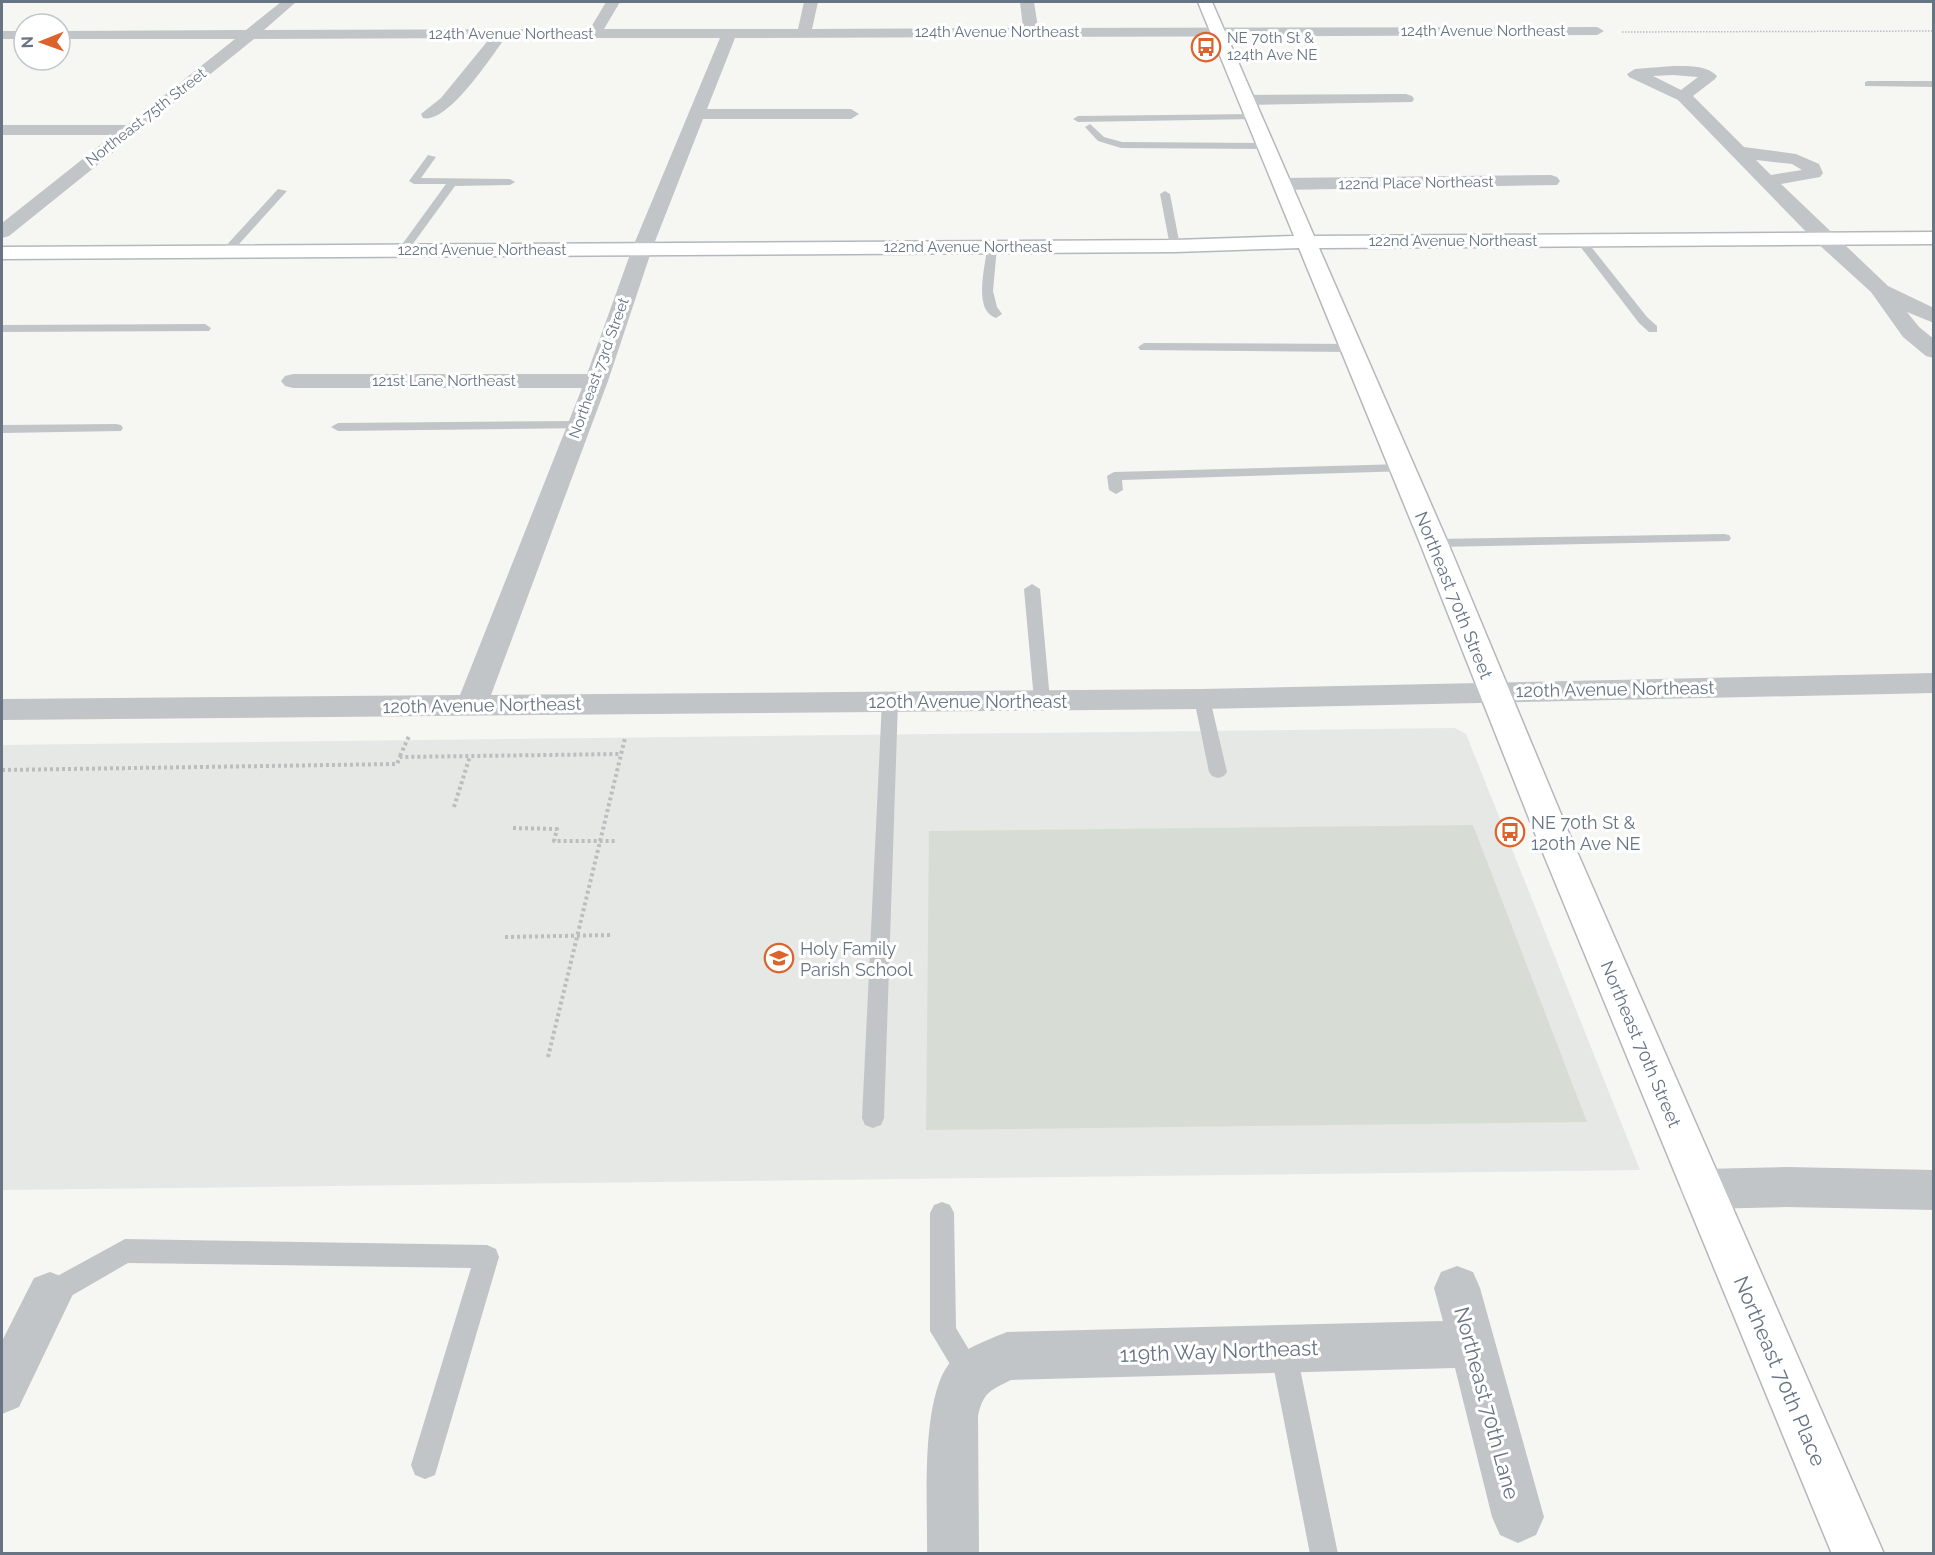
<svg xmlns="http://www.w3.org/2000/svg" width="1935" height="1555" viewBox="0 0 1935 1555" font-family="Raleway,sans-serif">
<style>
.built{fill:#e6e8e6}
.green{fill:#d7ddd4}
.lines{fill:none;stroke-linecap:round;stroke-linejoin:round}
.secondary-casing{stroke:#b4b8bd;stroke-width:3}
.path-far1{stroke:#bbbdbf;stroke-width:1.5;stroke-dasharray:1.5 1.5;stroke-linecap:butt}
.path{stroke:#bbbdbf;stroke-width:4;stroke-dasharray:3 3;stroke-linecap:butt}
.lane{fill:#c1c5c8;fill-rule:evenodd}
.street{fill:#c1c5c8;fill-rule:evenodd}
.secondary{fill:#fff;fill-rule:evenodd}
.labels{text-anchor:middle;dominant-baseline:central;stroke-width:6;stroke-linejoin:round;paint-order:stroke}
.far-street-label{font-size:15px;fill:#667483;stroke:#fff}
.far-poi-label{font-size:15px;fill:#667483;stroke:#fff;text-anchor:start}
.street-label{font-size:18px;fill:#667483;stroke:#fff}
.poi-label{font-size:18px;fill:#667483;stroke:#fff;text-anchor:start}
.near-street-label{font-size:21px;fill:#667483;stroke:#fff}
</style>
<rect width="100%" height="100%" fill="#f6f6f3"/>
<path class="built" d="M 1455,728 L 1466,734 L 1640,1170 L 2,1190 L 2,745 Z"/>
<path class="green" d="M 1473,825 L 1587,1122 L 926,1130 L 929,831 Z"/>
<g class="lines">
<g class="secondary-casing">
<path id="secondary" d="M 1198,2 L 1212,2 L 1314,236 L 1934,232 L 1934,244 L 1319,248 L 1448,543 L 1568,831 L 1884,1554 L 1832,1554 L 1534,831 L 1420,543 L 1299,248 L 1175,252 L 2,259 L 2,247 L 1175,240 L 1294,236 Z"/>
</g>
<path class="path-far1" d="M 1622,32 L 1934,31"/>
<path class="path" d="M 400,756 L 409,736
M 2,770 L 397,764 L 400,757 L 620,754
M 454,807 L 470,756
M 513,828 L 557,829 L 554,841 L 617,841
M 505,937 L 612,935
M 548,1057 L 625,738"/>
<path class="lane" d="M 1868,81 L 1934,81 L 1934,87 L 1865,86 L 1865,82 Z
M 1253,114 L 1258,117 L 1256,119 L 1078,122 L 1073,119 L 1078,116 Z
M 1090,124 L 1104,137 L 1122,142 L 1265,143 L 1270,146 L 1265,149 L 1121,148 L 1098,141 L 1085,127 Z
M 428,155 L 436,157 L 421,178 L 510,179 L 515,182 L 510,185 L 455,186 L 407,252 L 399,252 L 398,250 L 446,184 L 414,184 L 409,181 Z
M 278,189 L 287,191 L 231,253 L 223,253 L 223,249 Z
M 1165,191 L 1170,194 L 1180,246 L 1175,249 L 1170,246 L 1160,194 Z
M 1581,238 L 1585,239 L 1647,317 L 1657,326 L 1657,332 L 1649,332 L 1639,323 L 1576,241 Z
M 992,244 L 997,247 L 993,291 L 997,307 L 1002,314 L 996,318 C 972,310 986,265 987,247 Z
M 205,324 L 211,328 L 209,331 L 2,332 L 2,325 Z
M 1144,343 L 1351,344 L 1357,348 L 1351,352 L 1140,350 L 1138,347 Z
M 578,421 L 583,422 L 585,425 L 583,428 L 338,431 L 331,427 L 338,423 Z
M 116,424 L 121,425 L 123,428 L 121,431 L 2,433 L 2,425 Z
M 1403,464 L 1408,465 L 1410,468 L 1408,471 L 1122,480 L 1123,490 L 1116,494 L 1109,490 L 1107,476 L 1114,472 Z
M 1724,534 L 1729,535 L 1731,538 L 1729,541 L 1434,547 L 1427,543 L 1434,539 Z
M 1032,584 L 1040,589 L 1050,700 L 1048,704 L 1036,704 L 1034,700 L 1024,589 Z
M 1202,693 L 1208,695 L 1210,699 L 1227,772 L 1224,776 L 1218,778 L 1212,776 L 1209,772 L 1194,699 L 1196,695 Z
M 890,695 L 896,697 L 898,701 L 884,1118 L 881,1125 L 873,1128 L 865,1125 L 862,1118 L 882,701 L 884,697 Z
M 942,1202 L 950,1205 L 954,1213 L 956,1328 L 984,1375 L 980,1384 L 971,1388 L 962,1384 L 930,1331 L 930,1213 L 934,1205 Z
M 125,1239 L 487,1245 L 496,1249 L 499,1257 L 435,1475 L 425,1479 L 415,1475 L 411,1465 L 471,1268 L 128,1263 L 59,1303 L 50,1306 L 41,1303 L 38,1294 L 41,1285 Z
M 1283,1336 L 1292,1340 L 1296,1349 L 1338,1554 L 1310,1554 L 1270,1349 L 1274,1340 Z"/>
<path class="street" d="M 281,2 L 296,2 L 264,30 L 590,29 L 606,2 L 620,2 L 604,29 L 798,29 L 804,2 L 818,2 L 812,29 L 1023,28 L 1020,2 L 1034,2 L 1038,28 L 1597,27 L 1604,31 L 1597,35 L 735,38 L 707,109 L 851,109 L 859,114 L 851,119 L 703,119 L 652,249 L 608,381 L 491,695 L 1202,689 L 1934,673 L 1934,693 L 1202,709 L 2,720 L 2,699 L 460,695 L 582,388 L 293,388 L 285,386 L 281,381 L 285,376 L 293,374 L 587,374 L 632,249 L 720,38 L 505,38 C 491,57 448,124 423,118 L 421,114 L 441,98 L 490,38 L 254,39 L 9,236 L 2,238 L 2,223 L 113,135 L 2,135 L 2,125 L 127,125 L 235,39 L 60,39 L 60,31 L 246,30 Z
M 2,31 L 24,31 L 24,39 L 2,39 Z
M 1673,66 C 1687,66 1707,65 1717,76 L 1715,79 L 1693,96 L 1744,147 L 1796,154 L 1819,164 L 1823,173 L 1820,177 L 1781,184 L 1888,286 L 1934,308 L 1934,323 L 1907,312 L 1919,327 L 1934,339 L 1934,358 L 1926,356 L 1903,337 L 1871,292 L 1816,242 L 1678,100 L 1629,77 L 1627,74 L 1635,69 ZM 1673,75 L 1698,77 L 1681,90 L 1653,76 ZM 1756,160 L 1792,164 L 1802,170 L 1771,175 Z
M 1406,94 L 1412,96 L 1414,99 L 1412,102 L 1245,105 L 1237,100 L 1245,95 Z
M 1551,175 L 1557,177 L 1560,181 L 1557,185 L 1282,190 L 1275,188 L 1273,184 L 1275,180 L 1282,178 Z
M 1786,1167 L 1934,1170 L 1934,1210 L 1786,1207 L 1702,1209 L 1687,1203 L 1680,1189 L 1687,1175 L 1702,1169 Z
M 1457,1266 L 1473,1272 L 1480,1288 L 1544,1517 L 1536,1535 L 1518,1543 L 1500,1535 L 1492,1517 L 1455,1368 L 1011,1380 C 991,1390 983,1392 978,1416 L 979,1554 L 927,1554 C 928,1505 919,1394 953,1359 C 964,1349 992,1338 1007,1332 L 1443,1321 L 1434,1288 L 1441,1272 Z
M 50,1272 L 66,1278 L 73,1294 L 19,1407 L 2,1414 L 2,1341 L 34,1278 Z"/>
<use href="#secondary" class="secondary"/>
</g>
<defs>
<g id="bus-ring" transform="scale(1.5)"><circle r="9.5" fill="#fff" stroke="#dc642c" stroke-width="1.5"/><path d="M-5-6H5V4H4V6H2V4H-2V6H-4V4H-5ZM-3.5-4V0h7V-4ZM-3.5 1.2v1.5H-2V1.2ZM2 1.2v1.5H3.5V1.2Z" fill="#dc642c"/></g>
<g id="school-ring" transform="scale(1.5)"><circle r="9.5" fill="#fff" stroke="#dc642c" stroke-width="1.5"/><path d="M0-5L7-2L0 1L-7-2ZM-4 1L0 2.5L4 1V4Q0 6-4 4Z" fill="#dc642c"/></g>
</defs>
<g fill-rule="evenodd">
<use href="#bus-ring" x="1206" y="47"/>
<use href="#bus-ring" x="1510" y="832"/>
<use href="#school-ring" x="779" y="958"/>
</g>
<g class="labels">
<g class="far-street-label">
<text x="1483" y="31">124th Avenue Northeast</text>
<text x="997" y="32">124th Avenue Northeast</text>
<text x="511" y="34">124th Avenue Northeast</text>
<text transform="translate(146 117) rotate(-38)">Northeast 75th Street</text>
<text transform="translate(1416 183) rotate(-1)">122nd Place Northeast</text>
<text x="1453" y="241">122nd Avenue Northeast</text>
<text x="968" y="247">122nd Avenue Northeast</text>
<text x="482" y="250">122nd Avenue Northeast</text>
<text transform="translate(599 368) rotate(-70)">Northeast 73rd Street</text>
<text x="444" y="381">121st Lane Northeast</text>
</g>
<g class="far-poi-label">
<text x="1227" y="38">NE 70th St &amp;<tspan x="1227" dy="17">124th Ave NE</tspan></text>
</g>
<g class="street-label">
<text transform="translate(1454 595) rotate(68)">Northeast 70th Street</text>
<text transform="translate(1615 689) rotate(-1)">120th Avenue Northeast</text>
<text x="968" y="701">120th Avenue Northeast</text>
<text transform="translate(482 705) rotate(-1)">120th Avenue Northeast</text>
<text transform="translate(1641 1044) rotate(67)">Northeast 70th Street</text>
</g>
<g class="poi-label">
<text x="1531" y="822">NE 70th St &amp;<tspan x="1531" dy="21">120th Ave NE</tspan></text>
<text x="800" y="948">Holy Family<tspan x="800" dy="21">Parish School</tspan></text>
</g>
<g class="near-street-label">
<text transform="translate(1219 1351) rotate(-2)">119th Way Northeast</text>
<text transform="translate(1780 1371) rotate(67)">Northeast 70th Place</text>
<text transform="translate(1487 1403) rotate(75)">Northeast 70th Lane</text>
</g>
</g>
<rect width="1935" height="1555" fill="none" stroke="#667483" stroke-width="6"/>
<g transform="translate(42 42) rotate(269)"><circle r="28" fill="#ffffff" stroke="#c2c7cd" stroke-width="1.5"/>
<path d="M0-4.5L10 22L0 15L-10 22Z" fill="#dc642c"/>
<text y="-9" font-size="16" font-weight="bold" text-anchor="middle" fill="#667483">N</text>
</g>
</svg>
